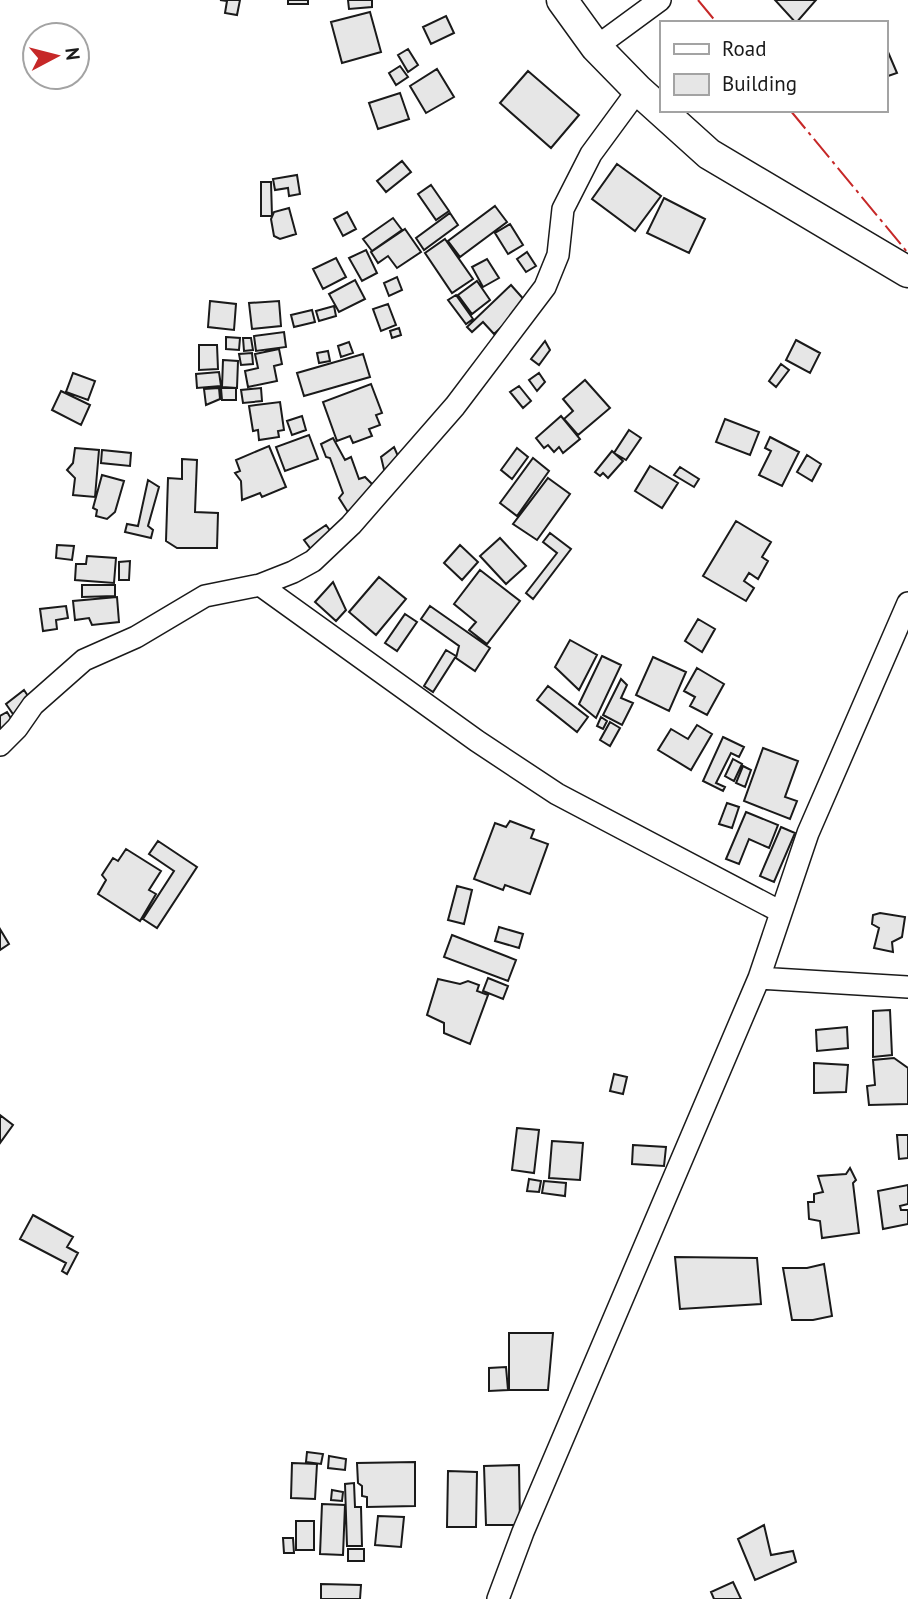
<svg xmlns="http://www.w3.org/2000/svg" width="908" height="1599" viewBox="0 0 908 1599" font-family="'PT Sans',sans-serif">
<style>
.building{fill:#e6e6e6;stroke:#1a1a1a;stroke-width:2}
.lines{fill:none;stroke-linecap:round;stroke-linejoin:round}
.street-casing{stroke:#1a1a1a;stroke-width:24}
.secondary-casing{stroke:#1a1a1a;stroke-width:33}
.street{stroke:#fff;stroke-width:21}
.secondary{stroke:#fff;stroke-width:30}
.power{stroke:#c62828;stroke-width:2;stroke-dasharray:24 5 3.5 5;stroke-linecap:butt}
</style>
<rect width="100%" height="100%" fill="#fff"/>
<path class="building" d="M 220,0 L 240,0 L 237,15 L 225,13 L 227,1 Z
M 288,0 L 308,0 L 308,4 L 288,4 Z
M 348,0 L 372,0 L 372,7 L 349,9 Z
M 775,0 L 816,0 L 796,23 Z
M 370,12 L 381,52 L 342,63 L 331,22 Z
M 446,16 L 454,33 L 431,44 L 423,27 Z
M 885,45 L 897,73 L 885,77 Z
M 408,49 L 418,65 L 408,72 L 398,55 Z
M 400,66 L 408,77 L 396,85 L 389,73 Z
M 437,69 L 454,97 L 426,113 L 410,86 Z
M 528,71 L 579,115 L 551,148 L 500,103 Z
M 400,93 L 409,119 L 378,129 L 369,103 Z
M 402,161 L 411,172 L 386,192 L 377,181 Z
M 617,164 L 661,196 L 635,231 L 592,199 Z
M 297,175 L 300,194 L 289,196 L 288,188 L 275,190 L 273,179 Z
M 261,182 L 271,182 L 272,216 L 261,216 Z
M 431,185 L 449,211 L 436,220 L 418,194 Z
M 664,198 L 705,219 L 689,253 L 647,233 Z
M 495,206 L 507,222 L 460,257 L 448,241 Z
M 289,208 L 296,234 L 280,239 L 274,236 L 271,219 L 274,212 Z
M 347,212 L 356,229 L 343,236 L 334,219 Z
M 450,213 L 458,225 L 424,250 L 416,238 Z
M 393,218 L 402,230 L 372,251 L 363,239 Z
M 510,224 L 523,245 L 508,254 L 495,233 Z
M 405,229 L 421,252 L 397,268 L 388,256 L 378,263 L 371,252 Z
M 445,239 L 473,279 L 452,293 L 425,253 Z
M 366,250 L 377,273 L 362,281 L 349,258 Z
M 527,252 L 536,266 L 526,272 L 517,259 Z
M 336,258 L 346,277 L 323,289 L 313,269 Z
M 487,259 L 499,278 L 483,287 L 472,267 Z
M 397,277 L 402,290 L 389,296 L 384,283 Z
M 355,280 L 365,299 L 339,312 L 329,294 Z
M 477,281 L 490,300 L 472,314 L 458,295 Z
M 511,285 L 527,303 L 494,334 L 483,322 L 472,332 L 467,327 Z
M 456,295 L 473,319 L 466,324 L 448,300 Z
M 210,301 L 236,304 L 234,330 L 208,327 Z
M 279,301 L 281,326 L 252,329 L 249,303 Z
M 388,304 L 396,325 L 381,331 L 373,309 Z
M 334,306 L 336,316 L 319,321 L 316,311 Z
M 312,310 L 315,322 L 294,327 L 291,315 Z
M 399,328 L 401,335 L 392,338 L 390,331 Z
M 284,332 L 286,347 L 256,351 L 254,336 Z
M 226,337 L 240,338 L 239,350 L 226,349 Z
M 243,338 L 251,338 L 253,350 L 244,351 Z
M 796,340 L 820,353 L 810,373 L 786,360 Z
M 545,341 L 550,350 L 539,365 L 531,359 Z
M 349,342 L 353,353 L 341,357 L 338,346 Z
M 199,345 L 217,345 L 218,369 L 199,370 Z
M 279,349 L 282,364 L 274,366 L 277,381 L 248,387 L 245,371 L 258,368 L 255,354 Z
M 328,351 L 330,361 L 319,363 L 317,353 Z
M 252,353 L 253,364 L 241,365 L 239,354 Z
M 363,354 L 370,377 L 304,396 L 297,373 Z
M 223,360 L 238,361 L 237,388 L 222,387 Z
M 781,364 L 789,370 L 776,387 L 769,381 Z
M 219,372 L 221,386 L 197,388 L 196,374 Z
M 73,373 L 95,381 L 88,400 L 66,392 Z
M 539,373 L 545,382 L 537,391 L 529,380 Z
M 585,380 L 610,408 L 578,435 L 564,419 L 573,411 L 563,399 Z
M 371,384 L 382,413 L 376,415 L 380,425 L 369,429 L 372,436 L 353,443 L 350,436 L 337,441 L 323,402 Z
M 519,386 L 531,401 L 523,408 L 510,392 Z
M 219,388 L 220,399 L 206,405 L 204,389 Z
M 221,388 L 236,388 L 236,400 L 222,400 Z
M 261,388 L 262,401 L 243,403 L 241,390 Z
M 61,391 L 90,405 L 81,425 L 52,410 Z
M 280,402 L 284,430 L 278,431 L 279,437 L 259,440 L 258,430 L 253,431 L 249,406 Z
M 302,416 L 306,430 L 292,435 L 287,421 Z
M 561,416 L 580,439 L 563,453 L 559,447 L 554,452 L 548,445 L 544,448 L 536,438 Z
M 725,419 L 759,432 L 750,455 L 716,442 Z
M 629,430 L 641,438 L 626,460 L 614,453 Z
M 309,435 L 318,459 L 285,471 L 276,447 Z
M 770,437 L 799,452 L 782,486 L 759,475 L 771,451 L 765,448 Z
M 333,438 L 345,460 L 351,457 L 359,479 L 365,477 L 378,490 L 351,517 L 339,498 L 343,493 L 330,458 L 326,457 L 321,444 Z
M 269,446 L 286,487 L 262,497 L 260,493 L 242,500 L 241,481 L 235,473 L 240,471 L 236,460 Z
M 394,447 L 401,463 L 386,478 L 381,457 Z
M 75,448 L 99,450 L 95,497 L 73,495 L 75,478 L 67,470 L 73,463 Z
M 517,448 L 528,457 L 512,479 L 501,470 Z
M 102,450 L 131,453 L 130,466 L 101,463 Z
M 612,451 L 623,461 L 608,478 L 603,473 L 600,476 L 595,472 Z
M 807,455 L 821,464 L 812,481 L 797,472 Z
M 533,458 L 549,471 L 517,516 L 500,503 Z
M 182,459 L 197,460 L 195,512 L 218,513 L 217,548 L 177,548 L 166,541 L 168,478 L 182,479 Z
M 650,466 L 678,483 L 662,508 L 635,491 Z
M 680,467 L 699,479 L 694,487 L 674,475 Z
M 102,475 L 124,481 L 115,512 L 107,519 L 96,516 L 97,510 L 93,508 Z
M 548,478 L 570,494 L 537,540 L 513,524 Z
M 148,480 L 159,487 L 148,526 L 153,530 L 151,538 L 125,532 L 127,524 L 138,526 Z
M 736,521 L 771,542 L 762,557 L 768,561 L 758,579 L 749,573 L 744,581 L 754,588 L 746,601 L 703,576 Z
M 326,525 L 334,536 L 313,552 L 304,540 Z
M 550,533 L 571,549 L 533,599 L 526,593 L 557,553 L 543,542 Z
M 500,538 L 526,566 L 506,584 L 480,556 Z
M 57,545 L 74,546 L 72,560 L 56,558 Z
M 460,545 L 478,562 L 462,580 L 444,563 Z
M 87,556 L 116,558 L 114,583 L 75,580 L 76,564 L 86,564 Z
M 130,561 L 129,580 L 119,580 L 119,562 Z
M 480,570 L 520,601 L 487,644 L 469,630 L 476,622 L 454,604 Z
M 379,577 L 406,599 L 376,635 L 349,612 Z
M 333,582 L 346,610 L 336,621 L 315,602 Z
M 82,585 L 115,585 L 115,596 L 82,597 Z
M 117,597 L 119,622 L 92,625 L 89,618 L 75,620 L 73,601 Z
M 66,606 L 68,618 L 56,620 L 57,629 L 43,631 L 40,609 Z
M 430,606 L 490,648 L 475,671 L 456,658 L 459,646 L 421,619 Z
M 405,614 L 417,622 L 397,651 L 385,643 Z
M 698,619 L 715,629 L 702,652 L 685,641 Z
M 570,640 L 597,655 L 579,690 L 555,667 Z
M 446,650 L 456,656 L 433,692 L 424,686 Z
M 602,656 L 621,665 L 596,718 L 579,704 Z
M 653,657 L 686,672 L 669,711 L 636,695 Z
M 697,668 L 724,684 L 707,715 L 690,706 L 695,697 L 684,691 Z
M 621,679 L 627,685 L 621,698 L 633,703 L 622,725 L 603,715 Z
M 548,686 L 588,717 L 577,732 L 537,700 Z
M 24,690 L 32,702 L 15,717 L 6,704 Z
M 7,712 L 17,728 L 0,739 L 0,716 Z
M 601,717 L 607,721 L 603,729 L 597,726 Z
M 610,722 L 620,728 L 610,746 L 600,740 Z
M 697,725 L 712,734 L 691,770 L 658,750 L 671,729 L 688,739 Z
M 723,737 L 744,747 L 739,757 L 731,753 L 716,783 L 725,787 L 723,791 L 703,781 Z
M 763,748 L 798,761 L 785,797 L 797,801 L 790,819 L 744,801 Z
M 733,759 L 742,764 L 734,781 L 725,776 Z
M 743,766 L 751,770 L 745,787 L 736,783 Z
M 727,803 L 739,807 L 732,828 L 719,824 Z
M 746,812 L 778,825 L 769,848 L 749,839 L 739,864 L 726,859 Z
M 510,821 L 534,830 L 531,838 L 548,844 L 530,894 L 505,885 L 503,890 L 474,879 L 495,823 L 506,827 Z
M 781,827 L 795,833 L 774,882 L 760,876 Z
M 158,841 L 197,867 L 157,928 L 143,919 L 174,871 L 149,854 Z
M 126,849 L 161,871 L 149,890 L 156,894 L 140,921 L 98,894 L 106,880 L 102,875 L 113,858 L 118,861 Z
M 457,886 L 472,890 L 464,924 L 448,920 Z
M 880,913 L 905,917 L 902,937 L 892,942 L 893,952 L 874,948 L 879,928 L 872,924 L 873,915 Z
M 499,927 L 523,934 L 519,948 L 495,941 Z
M 0,929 L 9,944 L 0,950 Z
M 452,935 L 516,960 L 508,981 L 444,957 Z
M 488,978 L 508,986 L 503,999 L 483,991 Z
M 438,979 L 460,984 L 468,981 L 479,985 L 477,991 L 488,995 L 470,1044 L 444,1033 L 444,1023 L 427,1015 Z
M 890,1010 L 892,1055 L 873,1057 L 873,1011 Z
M 847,1027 L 848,1048 L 817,1051 L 816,1030 Z
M 894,1058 L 908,1068 L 908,1104 L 869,1105 L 867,1086 L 875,1085 L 873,1060 Z
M 814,1063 L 848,1065 L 846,1092 L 814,1093 Z
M 614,1074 L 627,1077 L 623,1094 L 610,1091 Z
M 0,1115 L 13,1125 L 0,1143 Z
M 517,1128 L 539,1130 L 534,1173 L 512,1170 Z
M 897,1135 L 908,1135 L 908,1158 L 899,1159 Z
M 552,1141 L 583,1143 L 580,1180 L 549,1178 Z
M 633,1145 L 666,1147 L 664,1166 L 632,1164 Z
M 850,1168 L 856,1180 L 853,1183 L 859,1233 L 822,1238 L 820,1221 L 809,1219 L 808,1202 L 814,1202 L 814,1194 L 823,1192 L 818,1176 L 846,1174 Z
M 529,1179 L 541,1181 L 539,1192 L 527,1191 Z
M 544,1181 L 566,1183 L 565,1196 L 542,1193 Z
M 908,1185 L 908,1204 L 900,1206 L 901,1210 L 908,1210 L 908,1224 L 883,1229 L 878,1191 Z
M 33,1215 L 73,1237 L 67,1247 L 78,1253 L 67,1274 L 62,1271 L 66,1263 L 20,1239 Z
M 675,1257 L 757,1258 L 761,1304 L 680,1309 Z
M 824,1264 L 832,1316 L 813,1320 L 792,1320 L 783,1268 L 807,1268 Z
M 509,1333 L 553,1333 L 548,1390 L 509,1390 Z
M 506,1367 L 508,1390 L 489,1391 L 489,1368 Z
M 307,1452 L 323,1454 L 321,1464 L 306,1462 Z
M 329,1456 L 346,1459 L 345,1470 L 328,1468 Z
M 415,1462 L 415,1506 L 367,1507 L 367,1497 L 362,1496 L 362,1486 L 358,1483 L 357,1463 Z
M 292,1463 L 317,1464 L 315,1499 L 291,1498 Z
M 519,1465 L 520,1525 L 486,1525 L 484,1466 Z
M 448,1471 L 477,1472 L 476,1527 L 447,1527 Z
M 354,1483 L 355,1507 L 361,1507 L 362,1546 L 347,1546 L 345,1484 Z
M 332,1490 L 343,1492 L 342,1501 L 331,1500 Z
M 322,1504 L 345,1505 L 343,1555 L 320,1554 Z
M 378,1516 L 404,1517 L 401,1547 L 375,1545 Z
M 296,1521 L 314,1521 L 314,1550 L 296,1550 Z
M 764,1525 L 771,1555 L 793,1551 L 796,1562 L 755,1580 L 738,1539 Z
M 283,1538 L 293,1538 L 294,1553 L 284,1553 Z
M 348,1549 L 364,1549 L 364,1561 L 348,1561 Z
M 733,1582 L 741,1599 L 714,1599 L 711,1592 Z
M 321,1584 L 361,1585 L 360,1599 L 321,1599 Z"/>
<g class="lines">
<g class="street-casing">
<path id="street" d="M 596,47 L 660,0
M 260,585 L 477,741 L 557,794 L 781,912
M 0,745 L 17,728 L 33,705 L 84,660 L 136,637 L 205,596 L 260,585 L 293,572 L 313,561 L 351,525 L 455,406 L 545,287 L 558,255 L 563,209 L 591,154 L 638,90
M 759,978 L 908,987
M 498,1599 L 523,1532 L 759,978 L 808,833 L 908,603"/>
</g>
<g class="secondary-casing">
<path id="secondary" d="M 562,0 L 596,47 L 638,90 L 709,154 L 908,272"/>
</g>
<use href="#street" class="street"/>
<use href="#secondary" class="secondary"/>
<path class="power" d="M 698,0 L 717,23
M 790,110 L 908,253"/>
</g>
<rect x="660" y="21" width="228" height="91" fill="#ffffff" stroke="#a3a3a3" stroke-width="2"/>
<rect x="674" y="44" width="35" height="10" fill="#ffffff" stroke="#a3a3a3" stroke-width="2"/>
<text x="722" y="56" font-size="21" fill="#1a1a1a">Road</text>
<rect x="674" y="74" width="35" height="21" fill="#e6e6e6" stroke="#a3a3a3" stroke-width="2"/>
<text x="722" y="91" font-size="21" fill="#1a1a1a">Building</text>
<g transform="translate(56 56) rotate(83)"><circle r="33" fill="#ffffff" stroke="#a3a3a3" stroke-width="2"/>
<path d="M0-5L12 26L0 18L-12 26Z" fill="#c62828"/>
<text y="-10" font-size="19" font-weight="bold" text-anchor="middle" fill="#1a1a1a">N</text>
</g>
</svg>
